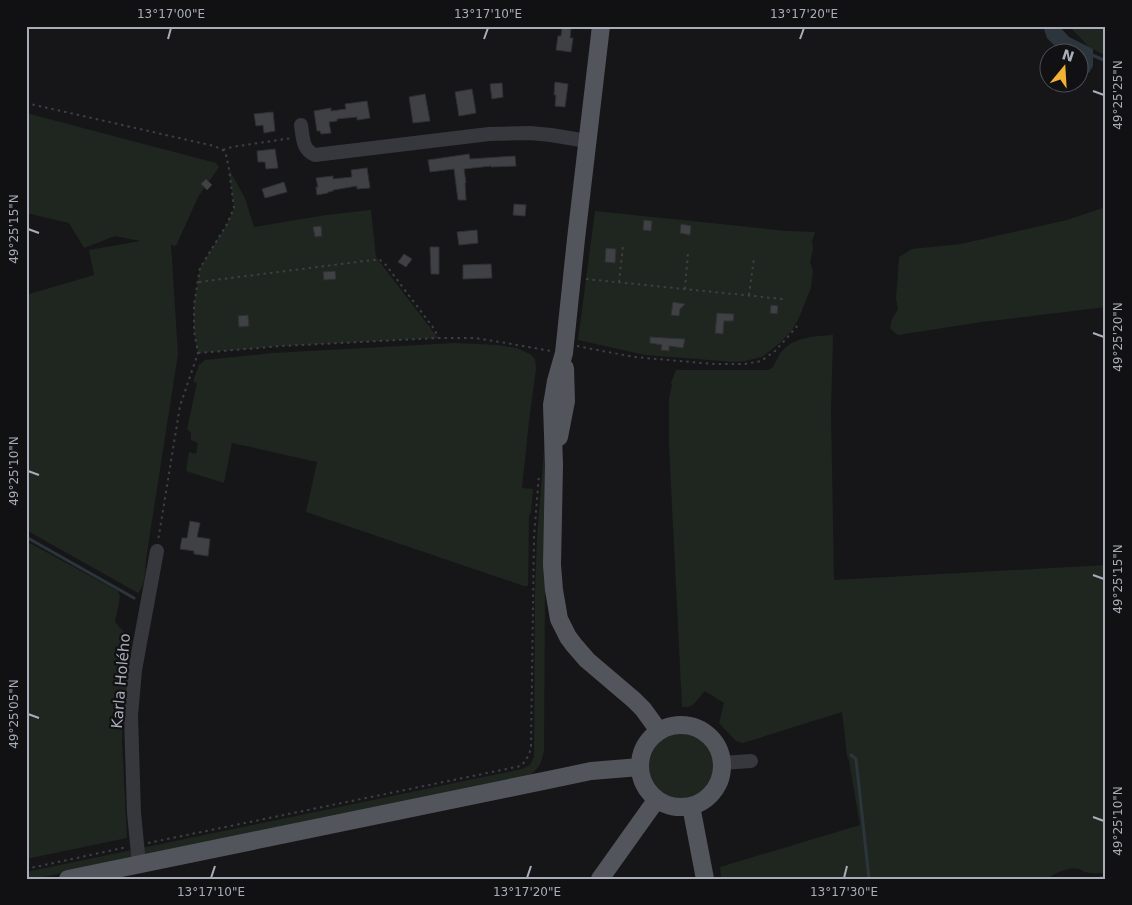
<svg xmlns="http://www.w3.org/2000/svg" width="1132" height="905" viewBox="0 0 1132 905" font-family="'DejaVu Sans',sans-serif">
<style>
.green{fill:#1e261f}
.water{fill:#2c353c}
.lines{fill:none;stroke-linecap:round;stroke-linejoin:round}
.stream{stroke:#2c353c;stroke-width:3}
.building{fill:#404145;stroke:#303034}
.path{stroke:#3d3f44;stroke-width:2;stroke-dasharray:2.5 4;stroke-linecap:butt}
.minor{stroke:#37383d;stroke-width:14}
.major{stroke:#53555c;stroke-width:18}
.ticks{fill:none;stroke:#a8adb8;stroke-width:2}
.labels{text-anchor:middle;dominant-baseline:central;stroke-width:4.5;stroke-linejoin:round;paint-order:stroke}
.street-label{font-size:15px;fill:#a8adb8;stroke:#111113}
.neatline{fill:none;stroke:#a8adb8;stroke-width:2}
.ticks-label{font-size:12px;text-anchor:middle;fill:#a8adb8}
</style>
<rect width="100%" height="100%" fill="#161618"/>
<path class="green" d="M 1069,26 L 1106,26 L 1106,56 L 1089,47 Z
M 26,113 L 216,163 L 219,167 L 198,197 L 176,246 L 171,245 L 178,354 L 146,559 C 145,570 146,585 138,593 L 26,530 L 26,295 L 94,275 L 89,250 L 140,241 L 115,236 L 84,248 L 69,223 L 26,213 Z
M 229,169 L 245,198 L 254,227 L 326,215 L 371,210 L 376,257 L 438,338 L 282,346 L 198,353 L 194,330 L 194,305 L 200,268 L 227,224 L 234,208 Z
M 1106,207 L 1106,307 L 982,322 L 898,335 L 895,333 L 890,328 L 892,319 L 898,309 L 896,299 L 899,257 L 912,249 L 961,244 L 1067,220 Z
M 595,211 L 787,231 L 815,232 L 812,241 L 813,249 L 810,262 L 813,271 L 811,288 L 798,320 L 792,330 L 780,343 L 762,357 L 745,361 L 734,362 L 645,355 L 578,340 Z
M 833,335 L 831,411 L 834,580 L 1106,565 L 1106,873 C 1099,873 1092,874 1085,872 C 1083,871 1080,869 1078,869 C 1067,867 1056,873 1047,879 L 721,879 L 720,867 L 860,825 L 849,761 L 847,756 L 842,712 L 743,743 L 736,741 L 719,723 L 724,703 L 705,691 C 696,699 696,708 682,707 L 669,445 L 669,398 L 672,385 L 671,383 L 676,370 L 767,370 L 772,368 C 776,363 778,355 783,350 C 795,337 816,336 833,335 Z
M 455,343 L 498,345 L 517,348 L 530,354 L 535,359 L 536,369 L 529,421 L 522,488 L 533,489 L 531,512 L 529,517 L 528,586 L 524,586 L 306,512 L 317,462 L 232,443 L 224,483 L 186,471 L 189,452 L 196,454 L 198,443 L 191,440 L 191,433 L 187,429 L 197,383 L 193,382 L 199,365 L 205,360 L 273,353 Z
M 546,425 L 550,451 L 545,592 L 544,750 C 541,767 537,771 523,779 L 144,856 L 142,848 L 522,769 L 530,765 L 534,757 L 535,592 L 537,537 Z
M 26,541 L 118,591 L 120,597 L 115,622 L 132,641 L 127,675 L 122,740 L 127,838 L 26,859 Z
M648 766a33 33 0 1 1 66 0a33 33 0 1 1-66 0Z
M 132,850 L 133,858 L 34,879 L 26,879 L 26,872 Z"/>
<path class="water" d="M 1043,26 L 1059,26 L 1069,37 L 1093,49 L 1093,66 L 1089,73 L 1080,69 L 1080,52 L 1061,52 L 1047,38 Z"/>
<g class="lines">
<path class="stream" d="M 1092,55 L 1106,61
M 26,537 L 134,598
M 851,755 L 856,759 L 869,879
M 1096,879 L 1106,877"/>
</g>
<path class="building" d="M 562,28 L 571,29 L 570,38 L 573,38 L 571,52 L 556,50 L 558,36 L 561,36 Z
M 555,82 L 568,84 L 565,107 L 555,106 L 556,95 L 554,95 Z
M 502,83 L 503,97 L 492,99 L 490,84 Z
M 472,89 L 476,113 L 459,116 L 455,92 Z
M 425,94 L 430,121 L 413,123 L 409,97 Z
M 367,101 L 370,118 L 357,120 L 357,117 L 337,119 L 337,121 L 329,122 L 331,133 L 321,134 L 320,131 L 317,131 L 314,111 L 331,108 L 331,111 L 346,109 L 345,104 Z
M 273,112 L 275,131 L 264,133 L 263,125 L 256,126 L 254,114 Z
M 275,149 L 278,168 L 266,169 L 265,162 L 258,162 L 257,151 Z
M 469,154 L 470,159 L 515,156 L 516,166 L 491,167 L 491,166 L 464,169 L 466,183 L 465,183 L 466,200 L 458,200 L 454,169 L 430,172 L 428,160 Z
M 367,168 L 370,188 L 357,189 L 357,186 L 333,190 L 333,191 L 328,192 L 328,193 L 317,195 L 316,187 L 318,187 L 316,178 L 333,176 L 333,179 L 352,177 L 351,170 Z
M 206,179 L 212,185 L 207,190 L 201,184 Z
M 284,182 L 287,192 L 265,198 L 262,189 Z
M 514,204 L 526,205 L 525,216 L 513,215 Z
M 644,220 L 652,221 L 651,231 L 643,230 Z
M 681,224 L 691,226 L 690,235 L 680,233 Z
M 321,226 L 322,236 L 315,237 L 313,227 Z
M 477,230 L 478,243 L 459,245 L 457,232 Z
M 430,247 L 439,247 L 439,274 L 431,274 Z
M 606,248 L 616,249 L 615,263 L 605,262 Z
M 404,254 L 412,259 L 406,267 L 398,262 Z
M 491,264 L 492,278 L 463,279 L 463,265 Z
M 335,271 L 336,279 L 324,280 L 323,272 Z
M 673,302 L 685,304 L 680,309 L 679,316 L 671,315 Z
M 771,305 L 778,306 L 777,314 L 770,313 Z
M 717,313 L 734,314 L 733,321 L 724,321 L 723,334 L 715,333 Z
M 248,315 L 249,326 L 239,327 L 238,316 Z
M 650,337 L 685,339 L 683,348 L 669,346 L 669,351 L 661,350 L 662,345 L 650,343 Z
M 190,521 L 200,523 L 197,537 L 210,539 L 208,556 L 194,554 L 194,551 L 180,549 L 182,538 L 187,538 Z"/>
<g class="lines">
<path class="path" d="M 26,103 L 214,146 L 223,150 L 226,155 L 229,169 L 234,208 L 227,224 L 200,268 L 194,305 L 194,331 L 198,353 L 180,406 L 158,541
M 223,150 L 232,147 L 292,138
M 586,279 L 783,299
M 199,282 L 373,260 L 380,260 L 386,265 L 435,330 L 438,338
M 619,282 L 623,246
M 685,289 L 688,252
M 749,295 L 754,258
M 577,346 L 634,357 L 714,364 L 745,364 L 761,361 L 775,351 L 786,339 L 798,325
M 198,353 L 282,346 L 438,338 L 475,338 L 506,343 L 551,351
M 148,843 L 521,766 C 527,759 530,754 531,746 L 534,537 L 539,474
M 26,869 L 127,847"/>
<path class="minor" d="M 301,125 C 303,137 302,150 315,155 L 489,134 L 530,133 L 551,135 L 587,141
M 722,763 L 751,761
M 139,864 L 134,813 L 131,716 L 135,670 L 157,551"/>
<path class="major" d="M 601,26 L 576,239 L 564,353 L 556,381 L 552,405 L 554,465 L 552,565 L 554,590 L 559,619 L 568,637 L 574,645 L 587,660 L 634,700 L 643,709 L 659,731
M 559,437 L 566,401 L 565,368
M640 766a41 41 0 1 1 82 0a41 41 0 1 1-82 0Z
M 691,806 L 705,879
M 68,879 L 553,779 L 591,771 L 640,767
M 600,879 L 657,799"/>
</g>
<path class="ticks" d="M 168,39 L 171,28M 484,39 L 488,28M 800,39 L 804,28M 1093,91 L 1104,95M 28,229 L 39,233M 1093,333 L 1104,337M 28,471 L 39,475M 1093,575 L 1104,579M 28,714 L 39,718M 1093,817 L 1104,821M 211,878 L 215,866M 527,878 L 531,866M 844,878 L 847,866"/>
<g class="labels">
<g class="street-label">
<text transform="translate(121 681) rotate(-85)">Karla Holého</text>
</g>
</g>
<rect width="1132" height="905" fill="none" stroke="#111113" stroke-width="55"/>
<g transform="translate(1064 68) rotate(18)"><circle r="24" fill="#111113" stroke="#4d4f55"/>
<path d="M0-4L9 19L0 12L-9 19Z" fill="#f2b134"/>
<text y="-8" font-size="14" font-weight="bold" text-anchor="middle" fill="#a8adb8">N</text>
</g>
<rect x="28" y="28" width="1076" height="850" class="neatline"/>
<g class="ticks-label">
<text x="171" y="18">13°17'00"E</text>
<text x="488" y="18">13°17'10"E</text>
<text x="804" y="18">13°17'20"E</text>
<text transform="translate(1118 95) rotate(-90)" y="4">49°25'25"N</text>
<text transform="translate(14 229) rotate(-90)" y="4">49°25'15"N</text>
<text transform="translate(1118 337) rotate(-90)" y="4">49°25'20"N</text>
<text transform="translate(14 471) rotate(-90)" y="4">49°25'10"N</text>
<text transform="translate(1118 579) rotate(-90)" y="4">49°25'15"N</text>
<text transform="translate(14 714) rotate(-90)" y="4">49°25'05"N</text>
<text transform="translate(1118 821) rotate(-90)" y="4">49°25'10"N</text>
<text x="211" y="896">13°17'10"E</text>
<text x="527" y="896">13°17'20"E</text>
<text x="844" y="896">13°17'30"E</text>
</g>
</svg>
